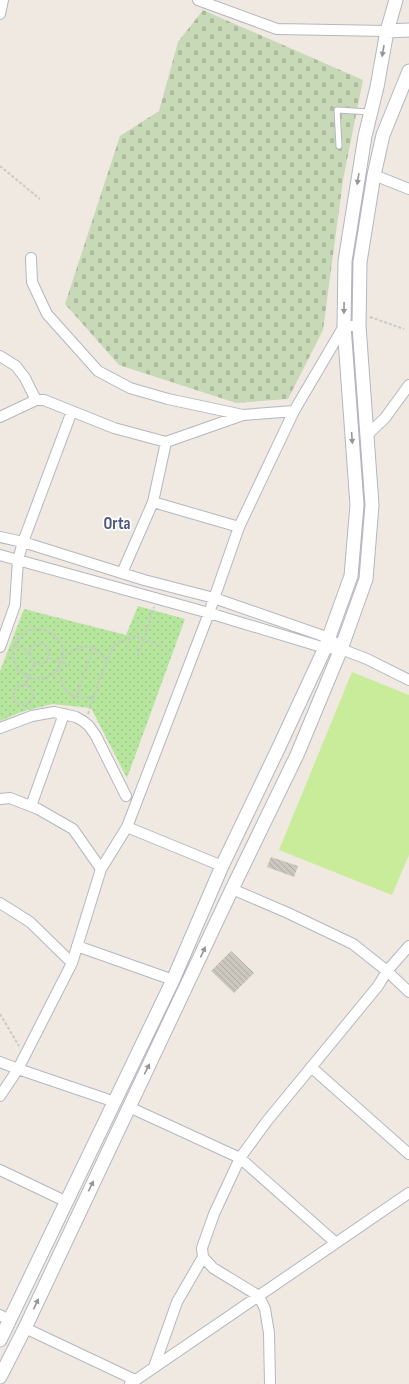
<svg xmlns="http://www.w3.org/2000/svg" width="409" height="1384" viewBox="0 0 409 1384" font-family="'Sofia Sans Condensed',sans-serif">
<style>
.grass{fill:url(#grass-dots)}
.cemetery{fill:url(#cemetery-stones)}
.pitch{fill:#c9ec9a}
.building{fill:url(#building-back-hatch)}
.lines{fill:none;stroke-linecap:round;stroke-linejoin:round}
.service-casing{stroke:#b4b7c1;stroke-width:7}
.minor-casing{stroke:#b4b7c1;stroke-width:12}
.tertiary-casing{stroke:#b4b7c1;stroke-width:15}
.path{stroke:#c9c9c9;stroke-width:2;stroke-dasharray:3 2;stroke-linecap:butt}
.service{stroke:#fff;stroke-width:5}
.minor{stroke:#fff;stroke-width:10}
.tertiary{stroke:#fff;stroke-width:13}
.oneway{fill:#969696}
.labels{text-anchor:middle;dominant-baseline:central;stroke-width:3.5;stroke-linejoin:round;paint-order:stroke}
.district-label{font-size:17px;font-weight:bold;fill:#4d5680;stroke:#fff}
</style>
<defs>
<pattern id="grass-dots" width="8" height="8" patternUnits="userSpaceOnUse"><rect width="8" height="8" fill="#b6e59e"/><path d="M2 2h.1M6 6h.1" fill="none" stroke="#9dc588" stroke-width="1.8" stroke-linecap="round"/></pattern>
<pattern id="cemetery-stones" width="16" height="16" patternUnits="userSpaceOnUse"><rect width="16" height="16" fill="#c8d9b8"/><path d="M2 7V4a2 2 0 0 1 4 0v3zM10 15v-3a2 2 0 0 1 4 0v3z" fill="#acbb9e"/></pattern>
<pattern id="building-back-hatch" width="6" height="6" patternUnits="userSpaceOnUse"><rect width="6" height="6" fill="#cbc7bf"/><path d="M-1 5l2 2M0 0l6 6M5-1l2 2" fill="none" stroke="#afaba4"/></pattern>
</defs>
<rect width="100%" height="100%" fill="#efe9e1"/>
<path class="grass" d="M 138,606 L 185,619 L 127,778 L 91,708 L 52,704 L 21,712 L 0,721 L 0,671 L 24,609 L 126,635 Z"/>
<path class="cemetery" d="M 203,10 L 363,80 L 343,180 L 323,330 L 288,399 L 236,403 L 119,365 L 65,304 L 120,136 L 159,111 L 178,42 Z"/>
<path class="pitch" d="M 352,672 L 409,695 L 409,855 L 392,895 L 279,850 Z"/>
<path class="building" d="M 271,857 L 298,866 L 294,877 L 267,867 Z
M 231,951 L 254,973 L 234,993 L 211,971 Z"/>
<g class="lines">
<g class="service-casing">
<path id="service" d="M 339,146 L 337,110 L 370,112"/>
</g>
<g class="minor-casing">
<path id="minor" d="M 198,0 L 277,29 L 387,31
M 0,14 L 3,0
M 374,175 L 409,189
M 31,258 L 32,282 L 47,314 L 98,371 L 130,388 L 168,399 L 243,415
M 0,356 L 16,366 L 25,378 L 36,400
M 0,417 L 36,400 L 44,400 L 114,428 L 166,442 L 243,415 L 294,411 L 344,326 L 359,326
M 366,436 L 385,418 L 409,385
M 153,502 L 239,527
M 0,537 L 23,542 L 144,580 L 214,598 L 329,638 L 334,642
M 0,555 L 209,613 L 325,648 L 341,649 L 367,659 L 409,680
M 122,573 L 153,502 L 166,442
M 0,647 L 15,605 L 18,560 L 23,542 L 72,411
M 0,728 L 32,716 L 54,712 L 76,717 L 83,721 L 89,726 L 96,736 L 126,796
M 0,799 L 10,798 L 38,809 L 73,829 L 101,869
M 31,806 L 64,714
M 127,827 L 222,866
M 232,889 L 288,913 L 353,944 L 387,971 L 409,992
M 0,903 L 30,922 L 72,963
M 77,946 L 173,980
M 0,1062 L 18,1069 L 115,1102
M 311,1067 L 409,1154
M 0,1096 L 18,1069 L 72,963 L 101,869 L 127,827 L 209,613 L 239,527 L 294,411
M 129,1107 L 240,1158 L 336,1243
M 0,1170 L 67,1202
M 0,1315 L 9,1320
M 25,1328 L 135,1380
M 154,1367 L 177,1302 L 203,1257
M 130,1384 L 409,1193
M 270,1384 L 269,1333 L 265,1309 L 259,1296 L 213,1268 L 203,1257 L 202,1248 L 214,1214 L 240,1158 L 267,1121 L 378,986 L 387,971 L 409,946"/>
</g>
<g class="tertiary-casing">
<path id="tertiary" d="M 387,31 L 409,30
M 0,1340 L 173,980 L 222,866 L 279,747 L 325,648 L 351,576 L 357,505 L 344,326 L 345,261 L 365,136 L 377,87 L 387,31 L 396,0
M 0,1377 L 25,1328 L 232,889 L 297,755 L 341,649 L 366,579 L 372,505 L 359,326 L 360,262 L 374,175 L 383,135 L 409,71"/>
</g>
<path class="path" d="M 0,166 L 40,199
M 370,317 L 404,329
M13 654a25 25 0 1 1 50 0a25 25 0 1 1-50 0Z
M29 654a10 10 0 1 1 20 0a10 10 0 1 1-20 0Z
M 15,645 L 29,651
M 138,656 L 154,607
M 62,657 C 70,651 82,644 93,648 C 98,650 103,657 107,661 L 114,645 L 135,636 L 162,647
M 49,658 L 61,662 L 70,666
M 58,669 C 62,690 70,702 94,696 L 107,661
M13 695a10 10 0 1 1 20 0a10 10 0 1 1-20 0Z
M 26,686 L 34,663
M 76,697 L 93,648
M 88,714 L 94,696
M 0,1014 L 19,1046"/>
<use href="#service" class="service"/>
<use href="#minor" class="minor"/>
<use href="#tertiary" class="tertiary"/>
</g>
<defs><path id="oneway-solid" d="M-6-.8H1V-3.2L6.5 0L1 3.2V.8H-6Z"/></defs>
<g class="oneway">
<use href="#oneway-solid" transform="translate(383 51) rotate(100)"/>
<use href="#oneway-solid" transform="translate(358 179) rotate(99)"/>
<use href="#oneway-solid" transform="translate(344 308) rotate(91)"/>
<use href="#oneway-solid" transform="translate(352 438) rotate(86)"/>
<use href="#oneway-solid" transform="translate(203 952) rotate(-65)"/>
<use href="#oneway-solid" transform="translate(147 1069) rotate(-64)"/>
<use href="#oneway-solid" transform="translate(91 1186) rotate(-64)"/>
<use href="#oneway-solid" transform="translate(36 1304) rotate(-65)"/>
</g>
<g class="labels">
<g class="district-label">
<text x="117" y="524">Orta</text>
</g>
</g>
</svg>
